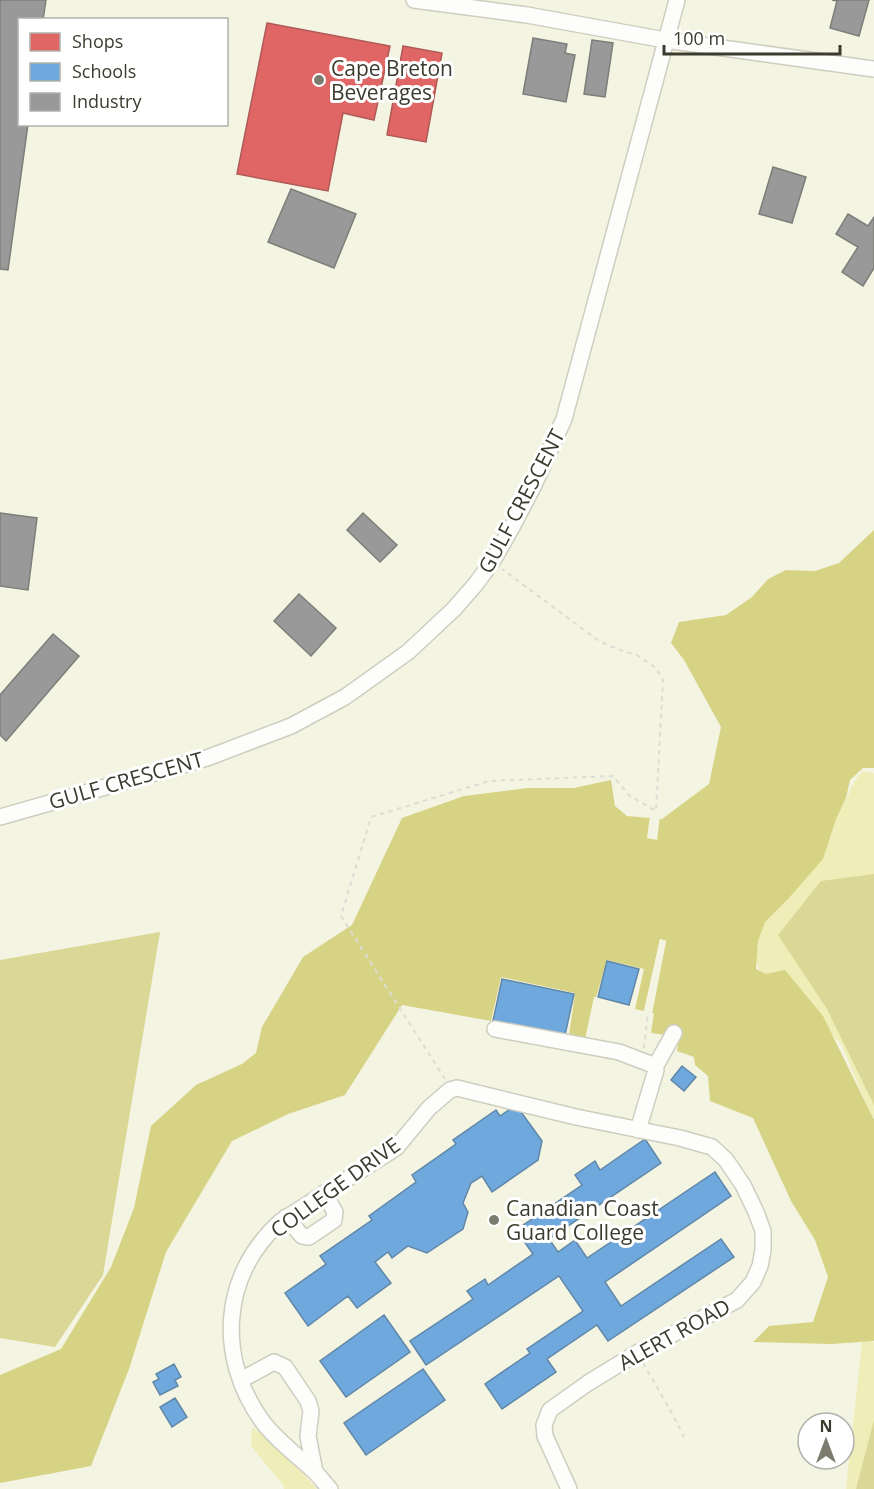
<svg xmlns="http://www.w3.org/2000/svg" width="874" height="1489" viewBox="0 0 874 1489" font-family="'Open Sans',sans-serif">
<style>
.green{fill:#efedb8}
.forest{fill:#dbd796}
.water{fill:#d7d385}
.pier{fill:#f4f4e2}
.shops{fill:#e06666;stroke:#af5956;stroke-width:1.5}
.schools{fill:#6fa8dc;stroke:#6087a8;stroke-width:1.5}
.industry{fill:#999;stroke:#7d7d79;stroke-width:1.5}
.lines{fill:none;stroke-linecap:round;stroke-linejoin:round}
.minor-casing{stroke:#cecec0;stroke-width:18}
.path{stroke:#dcdcd7;stroke-width:2;stroke-dasharray:4.5 4.5;stroke-linecap:butt}
.minor{stroke:#fdfdfb;stroke-width:15}
.poi-dot{fill:#7c7c6e;stroke:#fff;stroke-width:2}
.labels{text-anchor:middle;dominant-baseline:central;stroke-width:6;stroke-linejoin:round;paint-order:stroke}
.poi-label{font-size:21px;fill:#3c3b2f;stroke:#fff;text-anchor:start}
.street-label{font-size:21px;fill:#3c3b2f;stroke:#fff}
</style>
<rect width="100%" height="100%" fill="#f4f4e2"/>
<path class="green" d="M 863,771 L 874,773 L 874,1122 L 841,1044 L 815,1017 L 783,971 L 767,975 L 760,971 L 756,962 L 759,928 L 843,805 C 852,791 850,784 863,771 Z
M 862,1342 L 874,1342 L 874,1489 L 846,1489 Z
M 252,1428 L 270,1438 L 317,1489 L 284,1489 L 284,1486 L 251,1446 Z"/>
<path class="forest" d="M 874,874 L 874,1105 L 827,1009 L 778,935 L 821,881 Z
M 160,932 L 103,1275 L 55,1347 L 0,1338 L 0,960 Z
M 874,1420 L 874,1489 L 856,1489 Z"/>
<path class="water" d="M 874,530 L 874,768 L 863,768 L 850,780 L 846,798 L 836,819 L 823,859 L 789,898 L 765,922 L 758,941 L 756,969 L 766,974 L 785,970 L 823,1016 L 874,1120 L 874,1341 L 832,1344 L 753,1342 L 769,1326 L 813,1322 L 828,1277 L 815,1240 L 791,1201 L 753,1118 L 710,1101 L 708,1076 L 695,1065 L 694,1057 L 677,1051 L 679,1037 L 651,1033 L 654,1013 L 652,1013 L 666,941 L 660,939 L 644,1011 L 635,1009 L 644,969 L 607,960 L 596,997 L 594,997 L 585,1039 L 569,1036 L 575,993 L 501,977 L 491,1021 L 402,1005 L 345,1095 L 288,1114 L 232,1141 L 166,1252 L 129,1369 L 91,1466 L 0,1483 L 0,1375 L 61,1349 L 111,1267 L 134,1208 L 151,1126 L 196,1085 L 242,1064 L 256,1053 L 262,1027 L 303,957 L 352,925 L 402,818 L 464,796 L 528,788 L 574,788 L 611,780 L 615,806 L 627,816 L 662,819 L 709,784 L 721,727 L 684,660 L 671,643 L 679,622 L 726,615 L 752,597 L 768,579 L 786,570 L 815,571 L 839,563 Z"/>
<path class="pier" d="M 650,815 L 660,816 L 657,840 L 647,838 Z
M 660,939 L 666,941 L 652,1013 L 649,1012 L 663,943 L 647,1011 L 644,1011 Z"/>
<path class="shops" d="M 267,23 L 390,46 L 374,120 L 343,113 L 328,191 L 237,174 Z
M 403,46 L 442,53 L 426,142 L 387,135 Z"/>
<path class="schools" d="M 607,961 L 639,969 L 629,1005 L 598,997 Z
M 502,979 L 574,994 L 565,1035 L 493,1021 Z
M 682,1066 L 696,1077 L 684,1091 L 671,1080 Z
M 516,1105 L 542,1141 L 538,1160 L 492,1192 L 482,1176 L 471,1183 L 463,1203 L 468,1212 L 463,1229 L 427,1253 L 408,1246 L 392,1258 L 388,1252 L 375,1262 L 391,1283 L 357,1308 L 348,1296 L 308,1326 L 285,1293 L 326,1264 L 320,1256 L 372,1220 L 369,1216 L 416,1182 L 412,1175 L 456,1144 L 453,1140 L 496,1110 L 500,1116 Z
M 645,1139 L 661,1163 L 549,1239 L 558,1252 L 575,1240 L 587,1258 L 715,1172 L 731,1196 L 605,1282 L 621,1306 L 721,1239 L 734,1257 L 608,1341 L 597,1325 L 547,1359 L 556,1372 L 502,1409 L 485,1384 L 530,1353 L 527,1349 L 583,1311 L 559,1276 L 426,1365 L 410,1341 L 473,1299 L 467,1291 L 485,1279 L 488,1285 L 533,1254 L 516,1230 L 582,1185 L 575,1175 L 595,1161 L 600,1170 Z
M 384,1315 L 410,1352 L 346,1397 L 320,1361 Z
M 174,1364 L 181,1377 L 175,1380 L 178,1386 L 160,1395 L 153,1382 L 159,1379 L 156,1374 Z
M 423,1369 L 445,1400 L 366,1455 L 344,1423 Z
M 175,1398 L 187,1417 L 172,1427 L 160,1407 Z"/>
<path class="industry" d="M 0,0 L 46,0 L 43,20 L 20,20 L 20,124 L 28,124 L 8,270 L 0,269 Z
M 832,0 L 869,0 L 859,36 L 830,28 L 837,1 Z
M 533,38 L 567,44 L 565,53 L 575,55 L 566,102 L 523,94 Z
M 592,40 L 613,43 L 605,97 L 584,94 Z
M 773,167 L 806,177 L 792,223 L 759,214 Z
M 291,189 L 356,214 L 334,268 L 268,242 Z
M 848,214 L 868,226 L 874,217 L 874,268 L 863,286 L 842,272 L 858,247 L 836,234 Z
M 0,513 L 37,518 L 28,590 L 0,586 Z
M 363,513 L 397,545 L 380,562 L 347,530 Z
M 299,594 L 336,628 L 311,656 L 274,621 Z
M 53,634 L 79,656 L 6,741 L 0,735 L 0,695 Z"/>
<g class="lines">
<g class="minor-casing">
<path id="minor" d="M 414,0 L 527,15 L 665,40 L 874,69
M 0,817 L 207,758 L 291,726 L 345,697 L 408,652 L 454,609 L 475,585 L 492,562 L 512,527 L 533,487 L 564,419 L 677,0
M 495,1029 L 619,1052 L 653,1065 L 656,1070 L 638,1130
M 655,1067 L 674,1033
M 286,1217 L 302,1236 L 309,1237 L 334,1220 L 335,1212 L 324,1193
M 241,1380 L 274,1362 L 285,1367 L 308,1401 L 311,1411 L 308,1436 L 315,1472
M 330,1489 C 325,1484 320,1477 315,1472 C 297,1455 277,1441 262,1421 C 216,1356 221,1275 281,1221 L 396,1148 L 429,1108 L 450,1090 L 457,1088 L 576,1117 L 680,1138 L 712,1147 L 726,1160 L 743,1185 L 756,1212 L 763,1231 L 763,1250 L 760,1266 L 753,1282 L 737,1300 L 637,1353 L 588,1383 L 550,1410 L 544,1425 L 545,1436 L 569,1489"/>
</g>
<path class="path" d="M 644,1048 L 648,1012
M 445,1079 L 341,916 L 371,817 L 489,781 L 613,776 L 630,796 L 656,811 L 663,680 L 656,668 L 637,655 L 617,649 L 599,641 L 502,569
M 643,1363 L 673,1415 L 684,1437"/>
<use href="#minor" class="minor"/>
</g>
<g class="poi-dot">
<circle cx="319" cy="80" r="6"/>
<circle cx="494" cy="1220" r="6"/>
</g>
<g class="labels">
<g class="poi-label">
<text x="331" y="68">Cape Breton<tspan x="331" dy="24">Beverages</tspan></text>
<text x="506" y="1208">Canadian Coast<tspan x="506" dy="24">Guard College</tspan></text>
</g>
<g class="street-label">
<text transform="translate(521 501) rotate(-62)">GULF CRESCENT</text>
<text transform="translate(126 780) rotate(-16)">GULF CRESCENT</text>
<text transform="translate(335 1187) rotate(-36)">COLLEGE DRIVE</text>
<text transform="translate(674 1334) rotate(-29)">ALERT ROAD</text>
</g>
</g>
<rect x="18" y="18" width="210" height="108" fill="#ffffff" stroke="#b1b1ac" stroke-width="1.5"/>
<rect x="30" y="33" width="30" height="18" fill="#e06666" stroke="#b1b1ac" stroke-width="1.5"/>
<text x="72" y="48" font-size="18" fill="#3c3b2f">Shops</text>
<rect x="30" y="63" width="30" height="18" fill="#6fa8dc" stroke="#b1b1ac" stroke-width="1.5"/>
<text x="72" y="78" font-size="18" fill="#3c3b2f">Schools</text>
<rect x="30" y="93" width="30" height="18" fill="#999999" stroke="#b1b1ac" stroke-width="1.5"/>
<text x="72" y="108" font-size="18" fill="#3c3b2f">Industry</text>
<g transform="translate(826 1441)"><circle r="28" fill="#ffffff" stroke="#b1b1ac" stroke-width="1.5"/>
<path d="M0-4.5L10 22L0 15L-10 22Z" fill="#7c7c6e"/>
<text y="-9" font-size="16" font-weight="bold" text-anchor="middle" fill="#3c3b2f">N</text>
</g>
<path d="M664 45v9h176v-9" fill="none" stroke="#3c3b2f" stroke-width="3"/>
<text x="673" y="45" font-size="18" fill="#3c3b2f" stroke="#ffffff" stroke-width="4.5" paint-order="stroke">100 m</text>
</svg>
